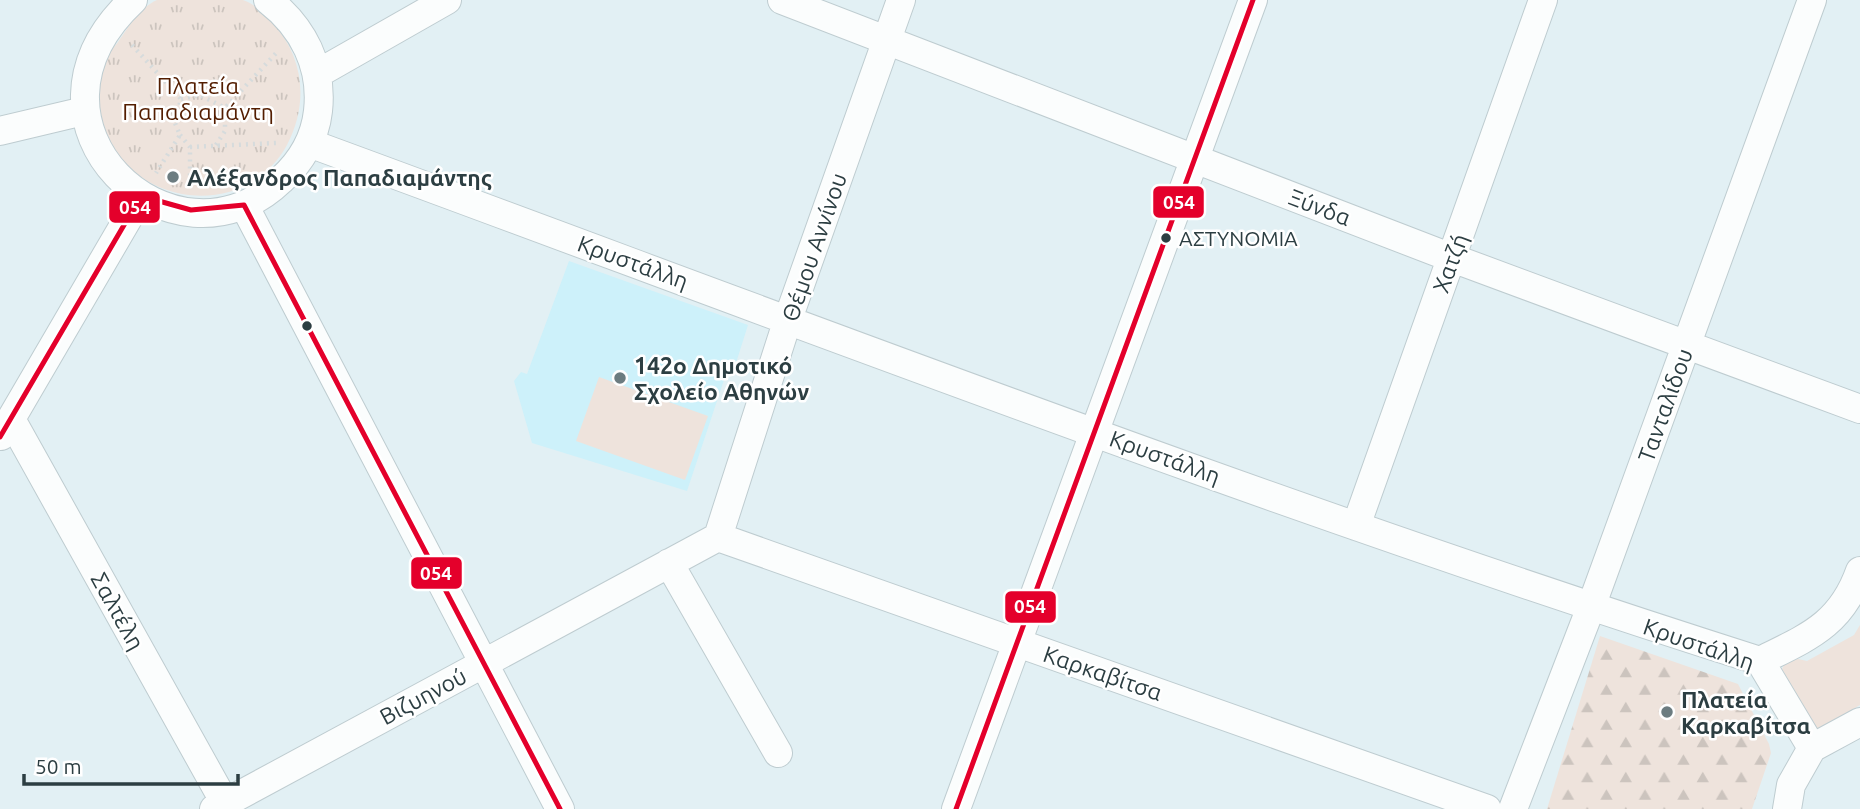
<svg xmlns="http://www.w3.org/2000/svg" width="1860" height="809" viewBox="0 0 1860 809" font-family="Ubuntu,sans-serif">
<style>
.built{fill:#cdf1fa}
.green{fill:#eee3dc}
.forest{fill:url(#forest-firs)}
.park{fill:url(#park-tufts)}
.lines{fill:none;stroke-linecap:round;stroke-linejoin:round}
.minor-casing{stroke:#beccd0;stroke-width:30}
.path{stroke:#d6dbdc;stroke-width:4.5;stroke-dasharray:2 5;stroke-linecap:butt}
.minor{stroke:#fbfdfd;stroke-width:28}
.bus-1-casing{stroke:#fff;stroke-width:10}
.bus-1{stroke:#e4002b;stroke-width:5}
.poi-dot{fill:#6c7c80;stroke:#fff;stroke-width:2.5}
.bus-dot{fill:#2c3e42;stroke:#fff;stroke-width:2.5}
.labels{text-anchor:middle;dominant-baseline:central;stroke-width:5;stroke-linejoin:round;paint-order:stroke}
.bus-label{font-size:21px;fill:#2c3e42;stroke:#fff;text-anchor:start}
.park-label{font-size:23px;fill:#531d00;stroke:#fff}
.poi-label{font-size:23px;font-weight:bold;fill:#2c3e42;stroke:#fff;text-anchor:start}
.street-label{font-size:23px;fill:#2c3e42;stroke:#fff}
.line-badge{stroke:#fff;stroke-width:2.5}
.badge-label{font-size:19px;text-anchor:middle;font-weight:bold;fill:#fff}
</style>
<defs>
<pattern id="forest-firs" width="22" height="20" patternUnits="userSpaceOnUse" patternTransform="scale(1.75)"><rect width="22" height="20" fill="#eee3dc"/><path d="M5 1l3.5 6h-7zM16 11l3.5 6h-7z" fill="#ccc4be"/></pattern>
<pattern id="park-tufts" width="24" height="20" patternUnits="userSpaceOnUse" patternTransform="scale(1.75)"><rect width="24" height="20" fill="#eee3dc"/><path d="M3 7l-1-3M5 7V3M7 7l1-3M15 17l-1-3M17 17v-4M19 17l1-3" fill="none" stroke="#ccc4be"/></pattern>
</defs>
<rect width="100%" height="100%" fill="#e2f0f4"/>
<path class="built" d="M 569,261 L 748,325 L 736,363 L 728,368 L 687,491 L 532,443 L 514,381 L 521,372 L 527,374 Z"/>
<path class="green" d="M 599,377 L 708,416 L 685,480 L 576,441 Z
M 1860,625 L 1860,705 C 1843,714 1833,726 1816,733 L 1782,669 L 1785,663 L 1798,659 L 1807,661 L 1854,635 Z"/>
<path class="forest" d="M 1600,636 L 1738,684 L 1769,744 L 1771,753 L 1752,809 L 1547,809 Z"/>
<path class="park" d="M 157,0 C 179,0 224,0 243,0 C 253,3 265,14 272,22 C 304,57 309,103 287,145 C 238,234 98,199 99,94 C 99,86 97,75 99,67 C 102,59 113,49 118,42 C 130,25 139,8 157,0 Z"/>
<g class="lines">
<g class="minor-casing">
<path id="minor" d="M 133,0 C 0,124 174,283 281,180 C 301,162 315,138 318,111 C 323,66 303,27 268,0
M 782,0 L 1452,258 L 1860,409
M 317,74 L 447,0
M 0,131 L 84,111
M 309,143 C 791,320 1271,506 1760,661 L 1812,748
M 244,205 L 560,809
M 11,419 L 225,803
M 1,436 L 141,196
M 1356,526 L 1543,0
M 718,537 L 1487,809
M 718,537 L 788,319 L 901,0
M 669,563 L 778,753
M 1760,661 C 1808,637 1841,625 1860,571
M 1812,748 L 1860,722
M 214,809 L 718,537
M 956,809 L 1253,0
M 1513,809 L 1591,607 L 1812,0
M 1787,809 L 1791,785 L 1812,748"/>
</g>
<path class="path" d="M 132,45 L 181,99 L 175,123 L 180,135 L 156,173
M 181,99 L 200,95 L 225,108
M 180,135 L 190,147 L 190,184
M 216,145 L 225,131 L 225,108 L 279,50
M 190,147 L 276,143"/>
<use href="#minor" class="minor"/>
<g class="bus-1-casing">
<path id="bus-1" d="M 0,437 L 141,196 L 191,210 L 244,205 L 560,809
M 956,809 L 1253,0"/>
</g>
<use href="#bus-1" class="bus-1"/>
</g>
<g class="poi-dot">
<circle cx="173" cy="177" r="7"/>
<circle cx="620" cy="378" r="7"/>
<circle cx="1667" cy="712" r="7"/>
</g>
<g class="bus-dot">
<circle cx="1166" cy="238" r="6"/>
<circle cx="307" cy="326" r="6"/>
</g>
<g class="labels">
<g class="bus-label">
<text x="1179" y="238">ΑΣΤΥΝΟΜΙΑ</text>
</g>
<g class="park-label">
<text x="198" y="85">Πλατεία<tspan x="198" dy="26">Παπαδιαμάντη</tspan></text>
</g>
<g class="poi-label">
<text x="187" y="177">Αλέξανδρος Παπαδιαμάντης</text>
<text x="634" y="365">142ο Δημοτικό<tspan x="634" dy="26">Σχολείο Αθηνών</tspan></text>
<text x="1681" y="699">Πλατεία<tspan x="1681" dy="26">Καρκαβίτσα</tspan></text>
</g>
<g class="street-label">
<text transform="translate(1320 207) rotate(21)">Ξύνδα</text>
<text transform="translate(814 247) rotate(-71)">Θέμου Αννίνου</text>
<text transform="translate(633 262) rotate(20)">Κρυστάλλη</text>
<text transform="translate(1450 263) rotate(-70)">Χατζή</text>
<text transform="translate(1665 405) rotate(-70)">Τανταλίδου</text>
<text transform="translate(1165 457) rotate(20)">Κρυστάλλη</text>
<text transform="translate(118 611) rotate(61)">Σαλτέλη</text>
<text transform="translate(1699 644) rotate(19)">Κρυστάλλη</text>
<text transform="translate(1103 673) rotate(19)">Καρκαβίτσα</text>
<text transform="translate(423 696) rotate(-28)">Βιζυηνού</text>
</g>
</g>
<g class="line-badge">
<rect x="1152" y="185" width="53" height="34" rx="7" fill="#e4002b"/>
<rect x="108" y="190" width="53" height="34" rx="7" fill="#e4002b"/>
<rect x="410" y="556" width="53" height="34" rx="7" fill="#e4002b"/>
<rect x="1004" y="590" width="53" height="34" rx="7" fill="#e4002b"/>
</g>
<g class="badge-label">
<text x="1179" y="209">054</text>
<text x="135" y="214">054</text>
<text x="436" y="580">054</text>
<text x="1030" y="613">054</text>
</g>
<path d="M24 774v10h214v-10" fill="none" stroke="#2c3e42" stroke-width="3.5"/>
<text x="35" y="774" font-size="21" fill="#2c3e42" stroke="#ffffff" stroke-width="5" paint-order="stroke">50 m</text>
</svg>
